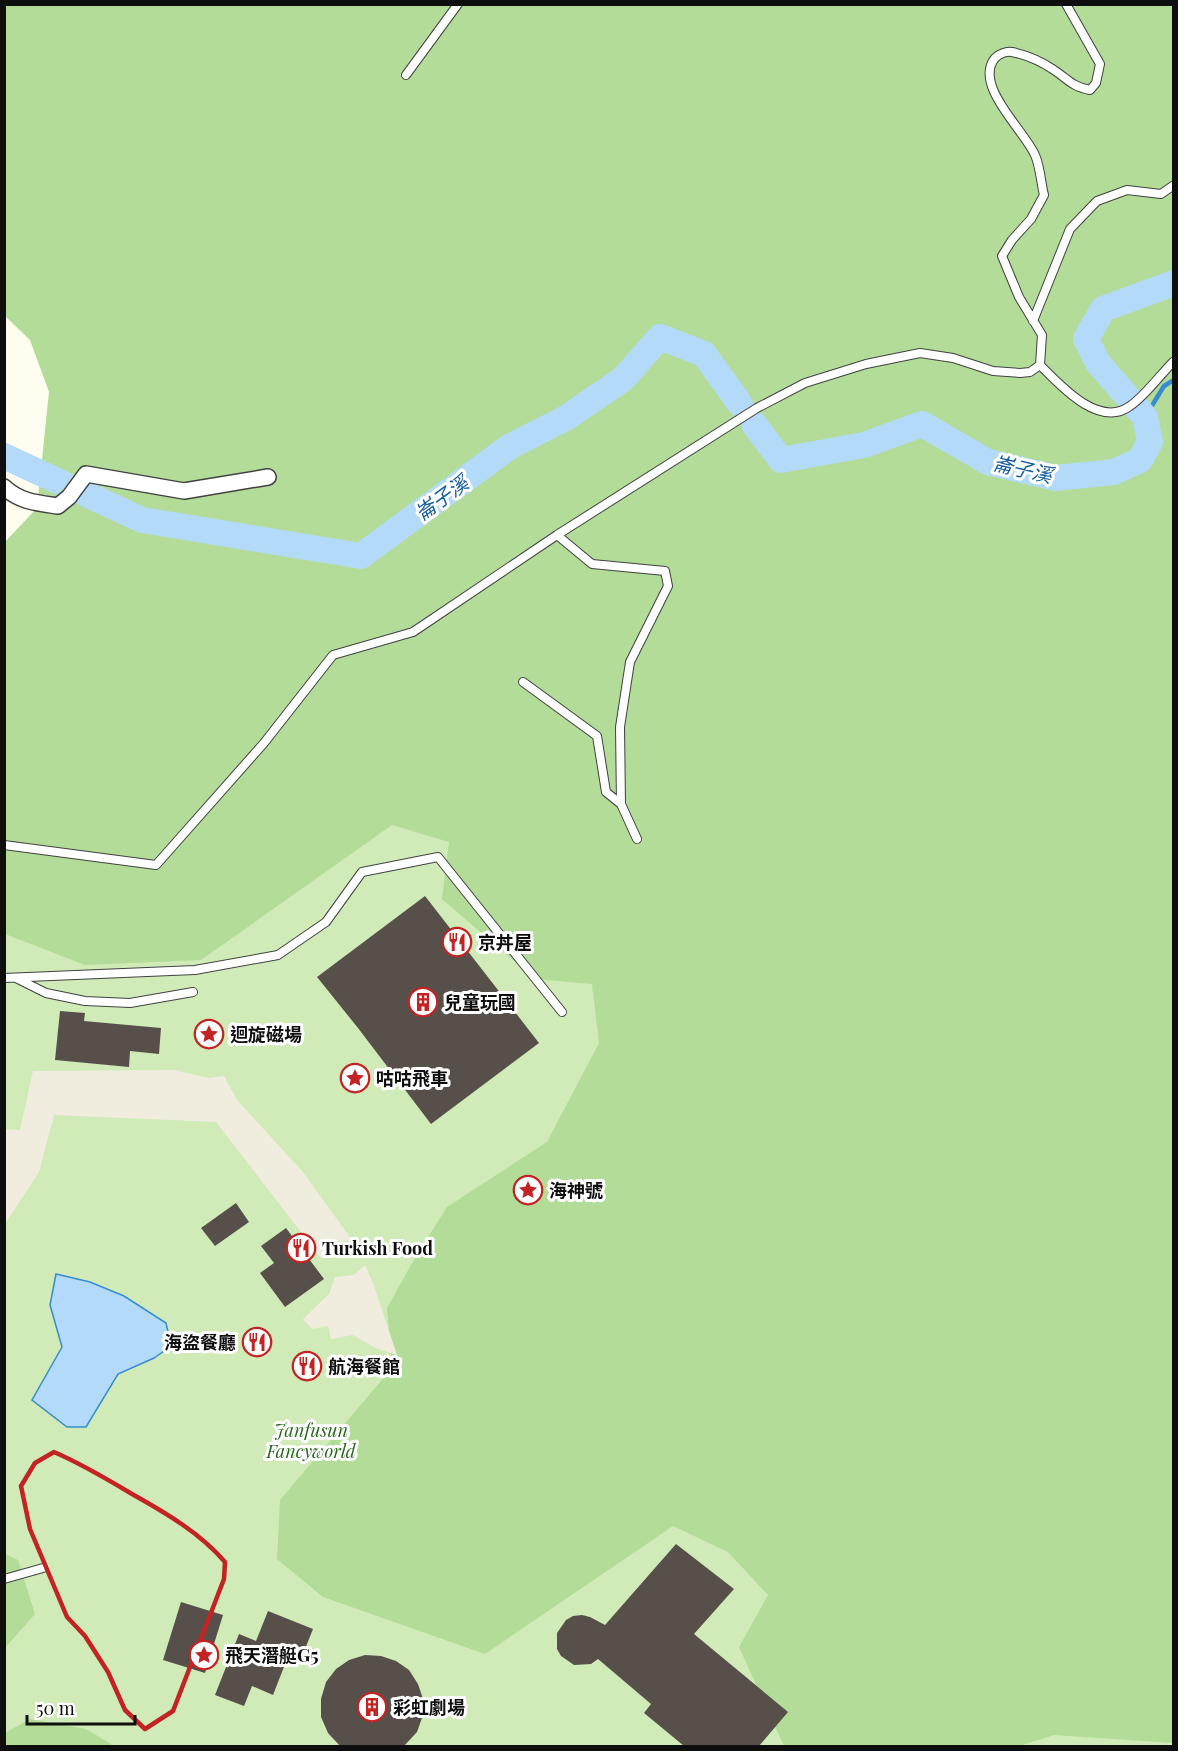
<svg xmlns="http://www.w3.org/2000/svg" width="1178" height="1751" viewBox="0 0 1178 1751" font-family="'Playfair Display','Noto Sans TC',serif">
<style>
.green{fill:#d0ebb8}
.forest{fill:#b2dc97}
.plaza{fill:#f0ecde}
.water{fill:#b3daf8;stroke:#378cd1;stroke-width:1.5}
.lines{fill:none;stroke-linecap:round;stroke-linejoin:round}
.stream{stroke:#378cd1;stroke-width:4.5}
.river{stroke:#b3daf8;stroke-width:26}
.building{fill:#57504a}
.service-casing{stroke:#414141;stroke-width:10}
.minor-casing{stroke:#414141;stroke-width:18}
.service{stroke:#fff;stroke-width:8}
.minor{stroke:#fff;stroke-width:15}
.rail{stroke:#c32322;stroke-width:4.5}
.labels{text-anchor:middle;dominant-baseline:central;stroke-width:6;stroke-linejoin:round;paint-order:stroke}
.poi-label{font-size:18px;font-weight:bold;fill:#0e0e0e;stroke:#fff;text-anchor:start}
.park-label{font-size:18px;font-style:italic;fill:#28681c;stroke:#fff}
.water-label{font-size:20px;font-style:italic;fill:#135da4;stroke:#fff}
</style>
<rect width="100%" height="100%" fill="#fffdf0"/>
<path class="green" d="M 339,679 L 1173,1483 L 1173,1746 L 5,1746 L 5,897 Z"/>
<path class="forest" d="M 5,5 L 1173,5 L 1173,1743 L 1054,1735 L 1019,1746 L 784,1746 L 739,1647 L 768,1595 L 728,1552 L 673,1526 L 485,1654 L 323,1597 L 277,1559 L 280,1500 L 392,1368 L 387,1308 L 416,1256 L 447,1207 L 547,1142 L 599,1043 L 592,984 L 535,979 L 442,899 L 449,842 L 392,825 L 201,960 L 85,965 L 5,934 L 4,543 L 37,508 L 49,392 L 30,340 L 5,316 Z
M 5,1554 L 18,1560 L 35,1614 L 5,1648 Z
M 30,1719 L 86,1729 L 111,1744 L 112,1746 L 5,1746 L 5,1733 Z"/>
<path class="plaza" d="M 174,1070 L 208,1078 L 224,1076 L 237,1100 L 303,1172 L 352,1240 L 334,1242 L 321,1258 L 216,1122 L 54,1115 L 39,1172 L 5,1224 L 5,1129 L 20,1130 L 33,1071 Z
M 365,1265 L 373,1283 L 397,1355 L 375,1348 L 353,1335 L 331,1339 L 328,1326 L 312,1329 L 303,1319 L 329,1294 L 335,1277 L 354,1275 Z"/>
<path class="water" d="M 56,1274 L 90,1282 L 124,1296 L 166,1323 L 171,1346 L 154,1358 L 118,1374 L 86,1427 L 67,1427 L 32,1400 L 62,1347 L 50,1305 Z"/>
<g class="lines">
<path class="stream" d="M 1145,417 L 1164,386 L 1174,380"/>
<path class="river" d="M 754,424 L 781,460 L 864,445 L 922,424 L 988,462 L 1056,478 L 1114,472 L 1140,460 L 1150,442 L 1145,417 L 1098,363 L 1086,339 L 1103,309 L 1174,283
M 4,456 L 64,484
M 86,494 L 142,520 L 361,556 L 509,447 L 566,418 L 623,379 L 660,337 L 704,354 L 740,404"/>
</g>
<path class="building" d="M 425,896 L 539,1043 L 431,1124 L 358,1028 L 317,977 Z
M 60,1011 L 85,1013 L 84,1021 L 161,1028 L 159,1054 L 130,1051 L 129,1067 L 55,1060 Z
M 236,1203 L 249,1222 L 215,1246 L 201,1228 Z
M 286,1228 L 324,1279 L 285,1307 L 260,1273 L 274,1263 L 261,1246 Z
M 676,1544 L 734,1589 L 694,1634 L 788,1712 L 759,1746 L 684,1746 L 644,1713 L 651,1704 L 598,1659 L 591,1664 L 574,1665 L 561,1656 L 557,1649 L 557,1633 L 566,1620 L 573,1616 L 582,1615 L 590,1617 L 605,1625 Z
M 181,1602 L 223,1615 L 205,1673 L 163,1660 Z
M 268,1611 L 313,1629 L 301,1659 L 289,1654 L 273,1695 L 252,1686 L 244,1706 L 215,1695 L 239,1634 L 256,1641 Z
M 365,1655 L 381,1656 L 396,1661 L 409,1670 L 418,1684 L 423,1699 L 423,1715 L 417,1732 L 404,1746 L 340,1746 L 328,1733 L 321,1717 L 321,1699 L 326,1682 L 336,1669 L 349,1660 Z"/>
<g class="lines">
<g class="service-casing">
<path id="service" d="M 406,75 L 458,4
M 1033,321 L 1070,229 L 1097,201 L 1127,190 L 1161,194 L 1174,185
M 1040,365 C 1060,385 1099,429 1130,406 C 1144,397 1161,374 1173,362 L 1174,364
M 523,682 L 597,736 L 606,792 L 621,804 L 620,727 L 630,662 L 668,586 L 665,571 L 592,564 L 557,535
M 621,804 L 637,839
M 4,845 L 156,865 L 264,743 L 333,655 L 413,632 L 557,535 L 757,408 L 805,383 L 866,364 L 920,353 L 953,358 L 993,371 L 1020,373 L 1030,372 L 1040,365 L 1042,335 L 1019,297 L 1002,256 L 1012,240 L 1031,219 L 1044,195 C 1041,183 1040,166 1035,155 C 1024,130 973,85 995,58 C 999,54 1006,51 1012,52 C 1026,55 1042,62 1054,70 C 1069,80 1071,86 1090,90 L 1096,83 L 1100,64 L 1066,4
M 4,978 L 195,970 L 278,955 L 326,922 L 362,872 L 438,857 L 562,1012
M 16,978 L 46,993 L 85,1001 L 130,1003 L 193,992
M 4,1579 L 43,1568"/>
</g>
<g class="minor-casing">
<path id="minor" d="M 4,487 C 20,502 37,503 58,506 L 69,497 L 86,474 L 184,491 L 268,477"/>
</g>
<use href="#service" class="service"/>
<use href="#minor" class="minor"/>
<path class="rail" d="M 54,1452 C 82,1464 107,1479 132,1494 C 166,1513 200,1533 225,1562 L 224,1579 L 173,1711 L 145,1729 L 125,1710 L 108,1672 L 85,1636 L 67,1617 L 30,1529 L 21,1486 L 35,1463 Z"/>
</g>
<defs>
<g id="restaurant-ring" transform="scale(1.5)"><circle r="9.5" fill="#fff" stroke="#c32322" stroke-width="1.5"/><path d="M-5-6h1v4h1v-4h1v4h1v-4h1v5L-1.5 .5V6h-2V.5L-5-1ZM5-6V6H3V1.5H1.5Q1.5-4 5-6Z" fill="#c32322"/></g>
<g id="building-ring" transform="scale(1.5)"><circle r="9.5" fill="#fff" stroke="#c32322" stroke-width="1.5"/><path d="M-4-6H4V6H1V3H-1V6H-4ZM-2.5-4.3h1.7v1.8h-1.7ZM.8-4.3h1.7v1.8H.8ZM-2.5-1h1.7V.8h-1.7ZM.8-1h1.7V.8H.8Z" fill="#c32322"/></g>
<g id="sight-ring" transform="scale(1.5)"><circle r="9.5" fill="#fff" stroke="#c32322" stroke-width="1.5"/><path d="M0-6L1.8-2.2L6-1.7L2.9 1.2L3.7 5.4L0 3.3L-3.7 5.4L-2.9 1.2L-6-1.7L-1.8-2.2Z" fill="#c32322"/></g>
</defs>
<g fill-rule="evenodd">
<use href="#restaurant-ring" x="457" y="942"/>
<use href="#building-ring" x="423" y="1002"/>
<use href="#sight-ring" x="209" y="1034"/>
<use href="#sight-ring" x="355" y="1078"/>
<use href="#sight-ring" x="528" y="1190"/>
<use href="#restaurant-ring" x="301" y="1248"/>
<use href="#restaurant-ring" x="257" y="1342"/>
<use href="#restaurant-ring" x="307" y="1366"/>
<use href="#sight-ring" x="204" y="1655"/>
<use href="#building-ring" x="372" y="1707"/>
</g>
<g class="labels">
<g class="poi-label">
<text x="478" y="942">京丼屋</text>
<text x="444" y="1002">兒童玩國</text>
<text x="230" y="1034">迴旋磁場</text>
<text x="376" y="1078">咕咕飛車</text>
<text x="549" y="1190">海神號</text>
<text x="322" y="1248">Turkish Food</text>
<text x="236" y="1342" text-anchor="end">海盜餐廳</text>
<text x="328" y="1366">航海餐館</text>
<text x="225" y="1655">飛天潛艇G5</text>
<text x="393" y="1707">彩虹劇場</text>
</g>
<g class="park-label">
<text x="311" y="1430">Janfusun<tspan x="311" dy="21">Fancyworld</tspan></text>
</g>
<g class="water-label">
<text transform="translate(1023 468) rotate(13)">崙子溪</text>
<text transform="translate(441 497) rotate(-36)">崙子溪</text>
</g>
</g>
<rect width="1178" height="1751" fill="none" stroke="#0e0e0e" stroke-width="12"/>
<path d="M27 1715v9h108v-9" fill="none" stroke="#0e0e0e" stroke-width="3"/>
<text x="36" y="1715" font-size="18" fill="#0e0e0e" stroke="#ffffff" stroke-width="4.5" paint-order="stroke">50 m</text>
</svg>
